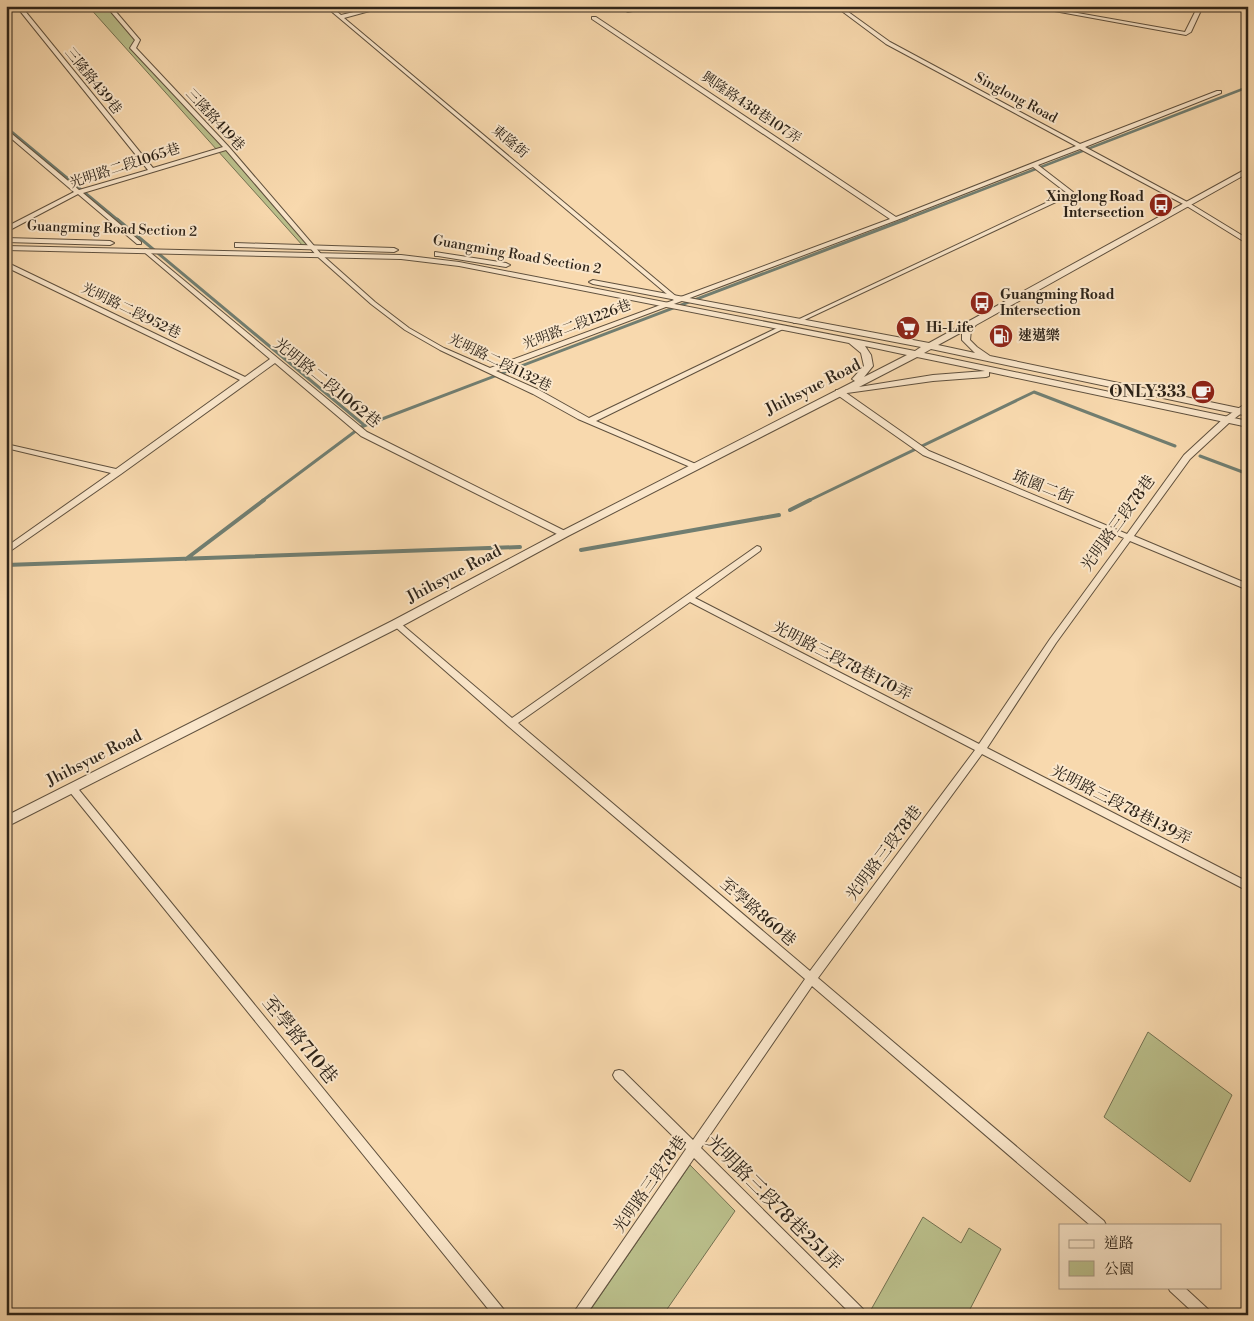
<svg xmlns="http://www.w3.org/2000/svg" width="1254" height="1321" viewBox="0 0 1254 1321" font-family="'Libre Bodoni','Noto Serif TC',serif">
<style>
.green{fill:#bbc08c;stroke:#747252}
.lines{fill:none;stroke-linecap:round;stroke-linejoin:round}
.stream-far2{stroke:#717e71;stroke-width:2.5}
.stream-far1{stroke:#717e71;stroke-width:3}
.stream{stroke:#717e71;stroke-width:4}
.minor-casing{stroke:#60513e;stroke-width:2}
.tertiary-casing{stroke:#60513e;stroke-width:2}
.minor{fill:#fae6ca;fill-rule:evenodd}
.tertiary{fill:#fae6ca;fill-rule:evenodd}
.labels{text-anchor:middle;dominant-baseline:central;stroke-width:4;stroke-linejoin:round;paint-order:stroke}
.far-street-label{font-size:14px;fill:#2e2419;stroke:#fae6ca}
.far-poi-label{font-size:14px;font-weight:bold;fill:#2e2419;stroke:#fae6ca;text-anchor:start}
.street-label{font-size:16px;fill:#2e2419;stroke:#fae6ca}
.poi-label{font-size:16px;font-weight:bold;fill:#2e2419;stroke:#fae6ca;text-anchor:end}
.near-street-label{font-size:19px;fill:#2e2419;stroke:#fae6ca}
</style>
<rect width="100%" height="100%" fill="#f8d9ae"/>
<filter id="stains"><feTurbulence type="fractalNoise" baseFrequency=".004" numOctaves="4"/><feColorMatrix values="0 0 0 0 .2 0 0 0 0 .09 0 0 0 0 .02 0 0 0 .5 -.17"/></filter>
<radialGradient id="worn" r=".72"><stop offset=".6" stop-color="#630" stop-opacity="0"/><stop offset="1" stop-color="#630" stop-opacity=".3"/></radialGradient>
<path class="green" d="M 88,6 L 108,6 L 138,40 L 134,48 L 227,148 L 311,247 L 303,246 Z
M 1148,1032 L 1232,1095 L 1190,1182 L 1104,1117 Z
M 690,1165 L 735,1211 L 663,1315 L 587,1315 Z
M 923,1217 L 961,1243 L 969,1228 L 1001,1249 L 967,1315 L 868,1315 Z"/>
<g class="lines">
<path class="stream-far2" d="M 6,127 L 118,220
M 904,220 L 1248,87"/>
<path class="stream-far1" d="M 117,219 L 364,425
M 1200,456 L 1248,474
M 262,501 L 361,427 L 907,219
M 808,501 L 1034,392 L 1175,446"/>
<path class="stream" d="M 790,510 L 810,500
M 581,550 L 779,515
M 186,559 L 264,500
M 6,565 L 520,547"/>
<g class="minor-casing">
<path id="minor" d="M 16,6 L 21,6 L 153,168 L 223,147 L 131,49 L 130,48 L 135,40 L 106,6 L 111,6 L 140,40 L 136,48 L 229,147 L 321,254 L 375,302 L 409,328 L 444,348 L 490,368 L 674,300 L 325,6 L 330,6 L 341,15 L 379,6 L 388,6 L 344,18 L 678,298 L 890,219 L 592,19 L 592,17 L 596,17 L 896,217 L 1076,146 L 886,44 L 835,6 L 840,6 L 890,42 L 1080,144 L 1217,91 L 1221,91 L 1221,93 L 1085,147 L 1189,203 L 1248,239 L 1248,244 L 1185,205 L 1080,149 L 1038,165 L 1073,192 L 1073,194 L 798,323 L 794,323 L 793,322 L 1067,193 L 1033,167 L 897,220 L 496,371 L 539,390 L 589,418 L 779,327 L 783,327 L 783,329 L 596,421 L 698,465 L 699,467 L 695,469 L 578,419 L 533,394 L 440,350 L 405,330 L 371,304 L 317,256 L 226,150 L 83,193 L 141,242 L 141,244 L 137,244 L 78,194 L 6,232 L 6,227 L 74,192 L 6,134 L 6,129 L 79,190 L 148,170 Z
M 617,6 L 623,6 L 629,9 L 645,6 L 656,6 L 628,12 Z
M 1027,6 L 1038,6 L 1185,32 L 1198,6 L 1203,6 L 1191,32 L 1186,35 Z
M 146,249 L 367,432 L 567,532 L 568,534 L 567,536 L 561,536 L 361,436 L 275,363 L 121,474 L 6,554 L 6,547 L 111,473 L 6,448 L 6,444 L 116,469 L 240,380 L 6,267 L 6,262 L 245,377 L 270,359 L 144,252 L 144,250 Z
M 836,390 L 842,390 L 929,451 L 1127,534 L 1184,455 L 1224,418 L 1248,402 L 1248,408 L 1230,422 L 1190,459 L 1134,536 L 1248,584 L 1248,590 L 1130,541 L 1056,643 L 987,748 L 1248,882 L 1248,891 L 982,754 L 818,978 L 1104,1221 L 1106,1225 L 1090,1225 L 812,986 L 701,1148 L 865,1311 L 867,1315 L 852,1315 L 694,1158 L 586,1315 L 572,1315 L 686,1149 L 615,1079 L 613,1075 L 615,1071 L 619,1070 L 623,1071 L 693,1140 L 805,979 L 508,726 L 392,624 L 396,621 L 399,622 L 512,718 L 757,546 L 760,547 L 761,549 L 760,551 L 695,598 L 979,744 L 1050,639 L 1124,538 L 923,455 L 836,394 ZM 690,602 L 975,750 L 810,971 L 518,723 Z
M 72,784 L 75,785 L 505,1311 L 507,1315 L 493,1315 L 69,791 L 67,788 L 69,785 Z
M 1168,1287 L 1184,1287 L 1210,1311 L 1212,1315 L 1196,1315 L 1170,1291 Z"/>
</g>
<g class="tertiary-casing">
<path id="tertiary" d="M 1248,168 L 1248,173 L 976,325 L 971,330 L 970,340 L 977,347 L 990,356 L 1248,410 L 1248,416 L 931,349 L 924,353 L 1248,421 L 1248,427 L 989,372 L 989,376 L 986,377 L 933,381 L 847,393 L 568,536 L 400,627 L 6,827 L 6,816 L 392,621 L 560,532 L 855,381 L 852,379 L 864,366 L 861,353 L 849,343 L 459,266 L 401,259 L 6,250 L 6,246 L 401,255 L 459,262 L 915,351 L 921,347 L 593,284 L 589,282 L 593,280 L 929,343 ZM 962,332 L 962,340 L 975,353 L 938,345 ZM 865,346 L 907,355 L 864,377 L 873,366 L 871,355 ZM 917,357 L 985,371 L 933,375 L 859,387 Z
M 6,238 L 110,241 L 114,243 L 110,245 L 6,242 Z
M 235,243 L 394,248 L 398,250 L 394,252 L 238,247 L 235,247 Z
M 435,252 L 506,263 L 510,265 L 506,267 L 438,256 L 435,256 Z"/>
</g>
<use href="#minor" class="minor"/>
<use href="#tertiary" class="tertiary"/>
</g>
<defs>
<g id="bus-disc" transform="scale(1.25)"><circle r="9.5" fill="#8f2418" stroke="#fae6ca"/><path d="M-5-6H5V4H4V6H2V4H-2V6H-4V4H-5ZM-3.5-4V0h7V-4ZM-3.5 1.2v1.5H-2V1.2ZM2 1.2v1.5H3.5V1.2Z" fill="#fff"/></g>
<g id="supermarket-disc" transform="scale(1.25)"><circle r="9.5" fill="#8f2418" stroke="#fae6ca"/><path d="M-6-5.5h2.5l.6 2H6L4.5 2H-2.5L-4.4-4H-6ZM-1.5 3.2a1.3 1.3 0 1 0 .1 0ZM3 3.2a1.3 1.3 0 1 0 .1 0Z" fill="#fff"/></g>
<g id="fuel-disc" transform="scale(1.25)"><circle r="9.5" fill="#8f2418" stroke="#fae6ca"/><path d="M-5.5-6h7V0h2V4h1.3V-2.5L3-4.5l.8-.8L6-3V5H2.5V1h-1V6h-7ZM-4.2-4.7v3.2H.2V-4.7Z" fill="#fff"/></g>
<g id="cafe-disc" transform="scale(1.25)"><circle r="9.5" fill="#8f2418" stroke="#fae6ca"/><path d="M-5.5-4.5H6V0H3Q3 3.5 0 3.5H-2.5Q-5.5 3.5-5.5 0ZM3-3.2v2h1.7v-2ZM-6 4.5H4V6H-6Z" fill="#fff"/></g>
</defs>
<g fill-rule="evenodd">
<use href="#bus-disc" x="1161" y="205"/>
<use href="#bus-disc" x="982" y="303"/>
<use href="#supermarket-disc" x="908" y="328"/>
<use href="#fuel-disc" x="1001" y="336"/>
<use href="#cafe-disc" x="1203" y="392"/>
</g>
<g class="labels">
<g class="far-street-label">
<text transform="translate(93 81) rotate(51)">三隆路439巷</text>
<text transform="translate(1016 98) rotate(28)">Singlong Road</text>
<text transform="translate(751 108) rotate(34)">興隆路438巷107弄</text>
<text transform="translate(215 120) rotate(47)">三隆路419巷</text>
<text transform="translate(510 142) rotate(40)">東隆街</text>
<text transform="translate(125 166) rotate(-18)">光明路二段1065巷</text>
<text transform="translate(112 229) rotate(2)">Guangming Road Section 2</text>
<text transform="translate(517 255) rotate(10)">Guangming Road Section 2</text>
<text transform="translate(131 311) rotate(26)">光明路二段952巷</text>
<text transform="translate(577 325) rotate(-21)">光明路二段1226巷</text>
<text transform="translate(500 363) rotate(26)">光明路二段1132巷</text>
</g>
<g class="far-poi-label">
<text x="1144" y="197" text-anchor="end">Xinglong Road<tspan x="1144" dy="16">Intersection</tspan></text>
<text x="1000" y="295">Guangming Road<tspan x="1000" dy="16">Intersection</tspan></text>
<text x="926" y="328">Hi-Life</text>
<text x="1018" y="336">速邁樂</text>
</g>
<g class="street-label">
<text transform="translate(327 383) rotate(39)">光明路二段1062巷</text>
<text transform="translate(813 387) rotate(-27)">Jhihsyue Road</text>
<text transform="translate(1043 487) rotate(22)">琉園二街</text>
<text transform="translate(1118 523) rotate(-54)">光明路三段78巷</text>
<text transform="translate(454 574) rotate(-28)">Jhihsyue Road</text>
<text transform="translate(842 661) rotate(27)">光明路三段78巷170弄</text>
<text transform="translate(94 758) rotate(-27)">Jhihsyue Road</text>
<text transform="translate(1121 805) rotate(27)">光明路三段78巷139弄</text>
<text transform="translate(884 853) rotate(-53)">光明路三段78巷</text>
<text transform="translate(758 912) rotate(41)">至學路860巷</text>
<text transform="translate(650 1184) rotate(-55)">光明路三段78巷</text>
</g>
<g class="poi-label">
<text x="1186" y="392">ONLY333</text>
</g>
<g class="near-street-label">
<text transform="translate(300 1040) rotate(51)">至學路710巷</text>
<text transform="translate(774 1203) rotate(45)">光明路三段78巷251弄</text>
</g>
</g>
<rect width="1254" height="1321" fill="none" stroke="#f8d9ae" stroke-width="25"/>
<rect x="8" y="8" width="1239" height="1306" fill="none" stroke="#2e2419" stroke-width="2.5"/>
<rect x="12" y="12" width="1229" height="1296" fill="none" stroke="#2e2419"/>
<rect x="1059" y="1224" width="162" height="65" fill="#fae6ca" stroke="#a89883"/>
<rect x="1069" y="1240" width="25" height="8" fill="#fae6ca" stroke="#a89883"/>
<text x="1104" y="1248" font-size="15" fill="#2e2419">道路</text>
<rect x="1069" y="1261" width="25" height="15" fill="#bbc08c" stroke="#a89883"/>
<text x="1104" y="1274" font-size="15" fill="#2e2419">公園</text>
<rect width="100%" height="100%" filter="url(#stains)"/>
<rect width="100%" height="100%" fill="url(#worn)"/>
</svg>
